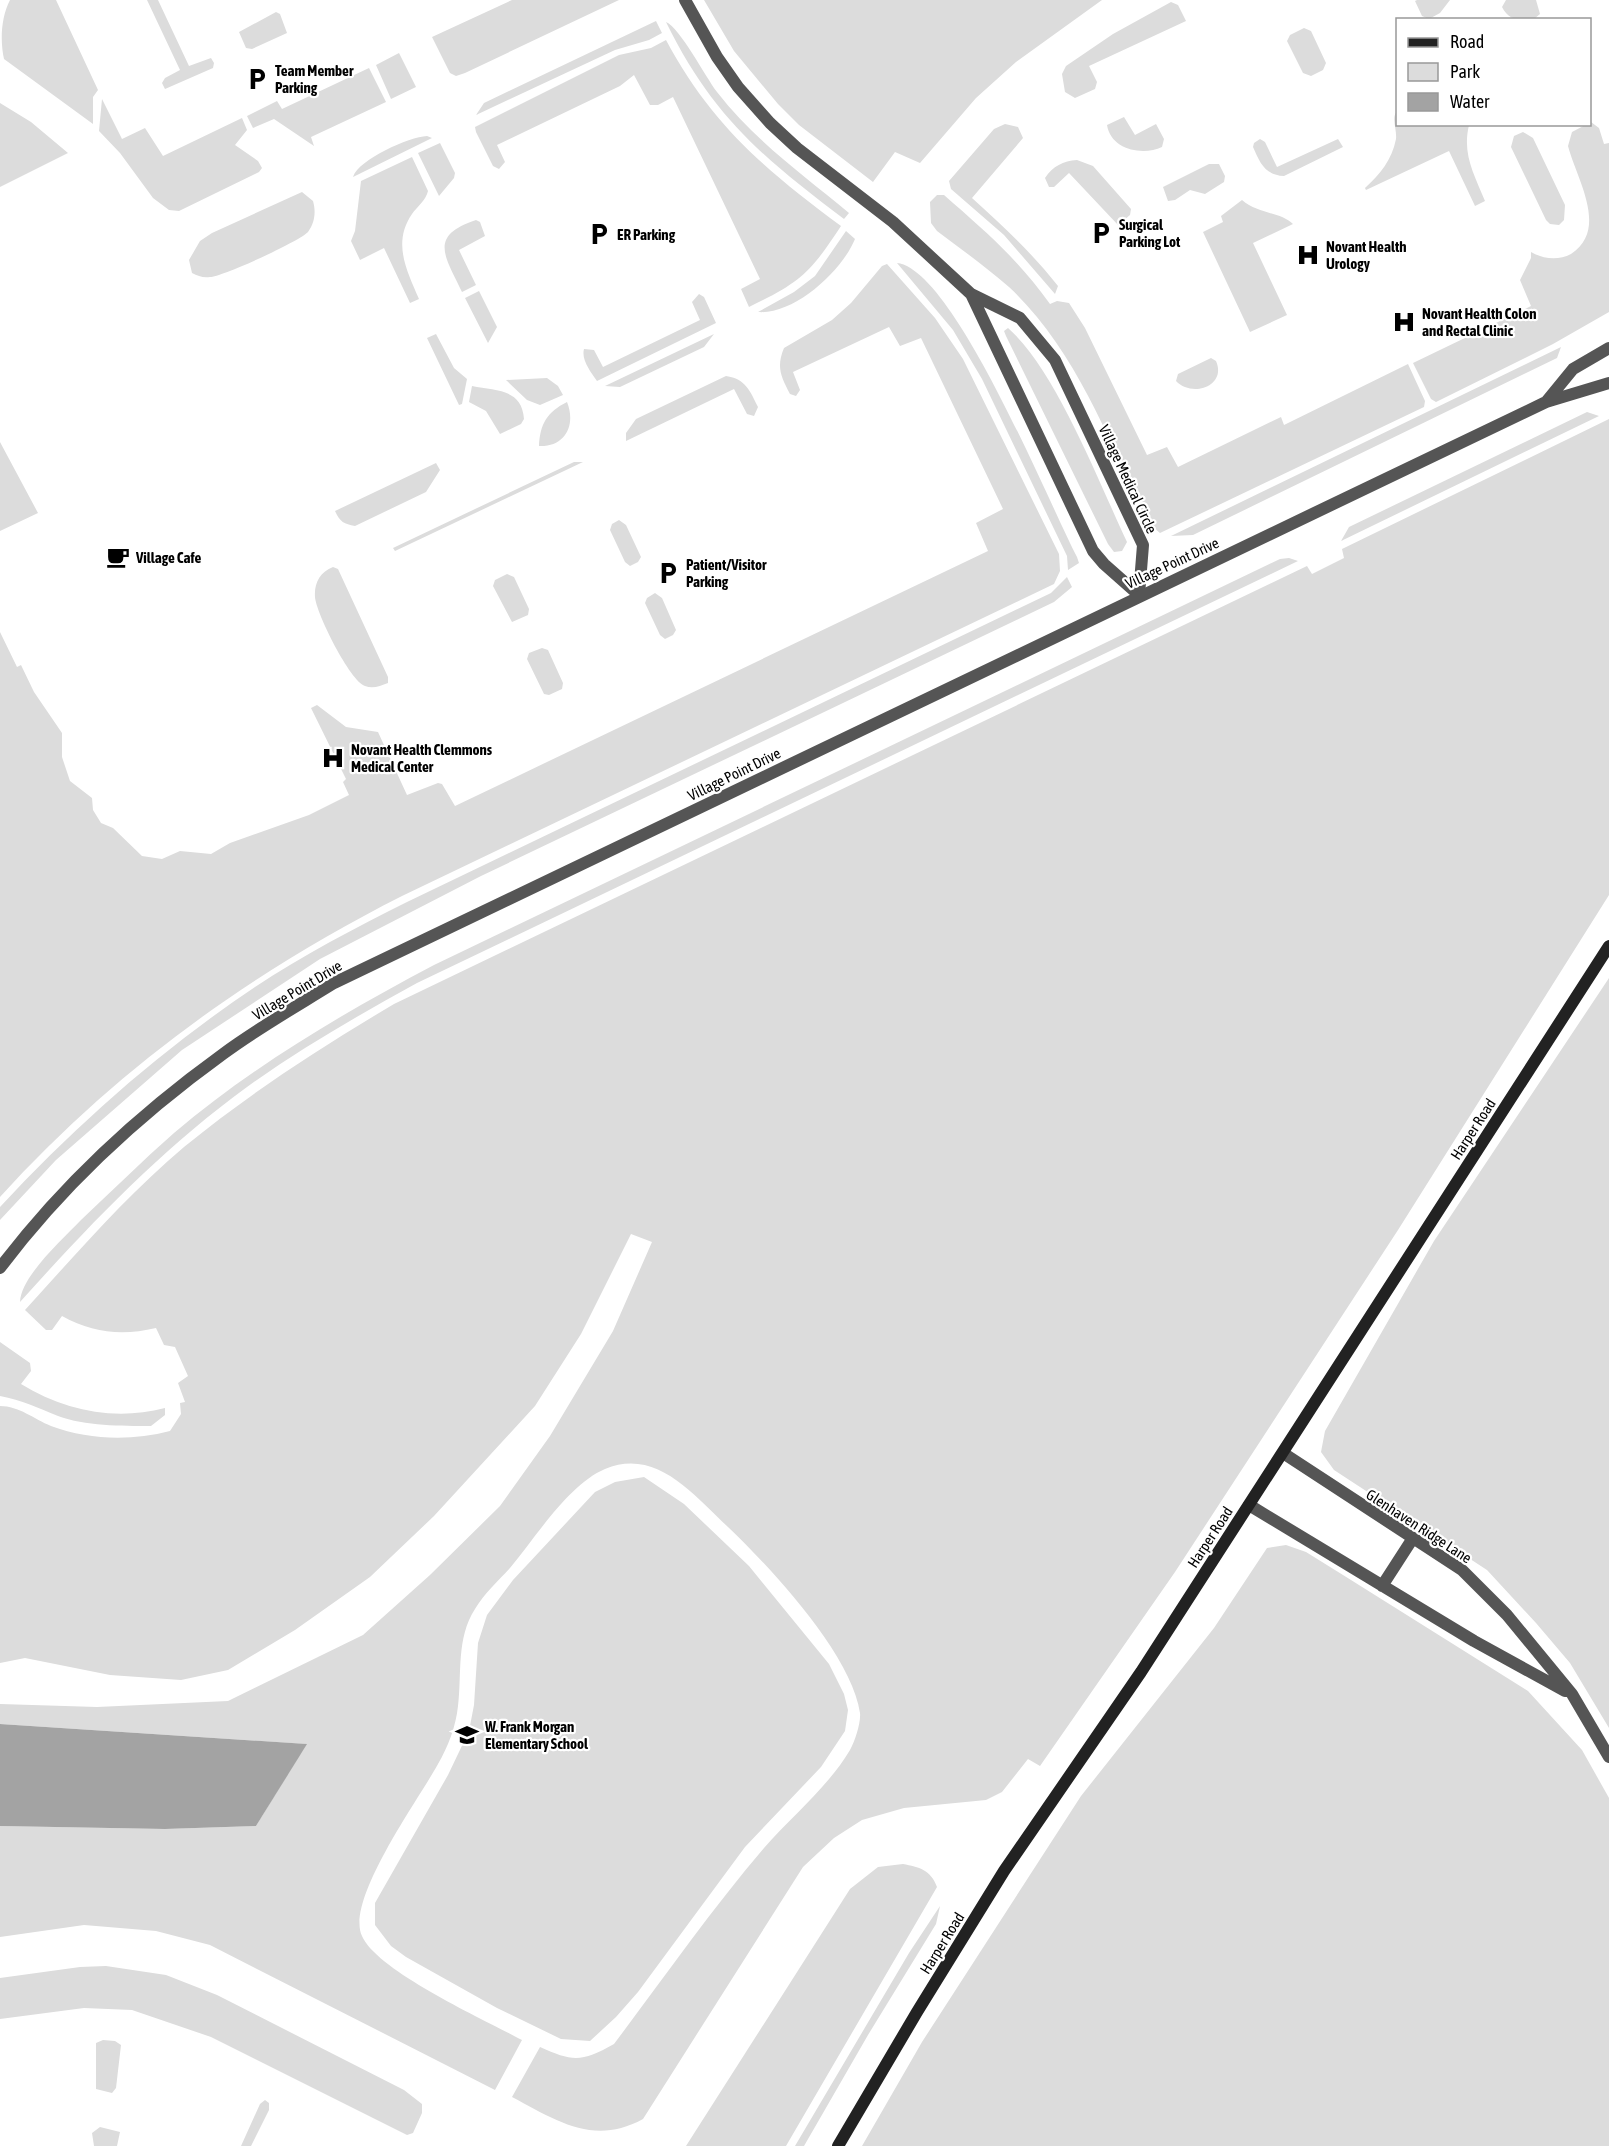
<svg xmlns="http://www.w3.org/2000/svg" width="1609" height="2146" viewBox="0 0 1609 2146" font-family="'Asap Condensed',sans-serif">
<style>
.green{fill:#dcdcdc}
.water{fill:#a3a3a3}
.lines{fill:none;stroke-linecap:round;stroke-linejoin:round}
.minor{stroke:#555;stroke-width:12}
.tertiary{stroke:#555;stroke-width:12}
.secondary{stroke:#222;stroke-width:12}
.labels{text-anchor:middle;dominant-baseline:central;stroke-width:4.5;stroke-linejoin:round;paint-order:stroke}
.poi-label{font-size:15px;font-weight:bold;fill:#000;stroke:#fff;text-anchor:start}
.street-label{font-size:15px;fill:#000;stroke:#fff}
</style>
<rect width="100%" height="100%" fill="#fff"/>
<path class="green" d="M 10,0 L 56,0 L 98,90 L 93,97 L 93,124 L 4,59 C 0,41 1,17 10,0 Z
M 147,0 L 158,0 L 189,66 L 211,58 L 214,63 L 213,68 L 165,89 L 162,83 L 165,78 L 180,70 Z
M 512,0 L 619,0 L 465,73 L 456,76 L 450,73 L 432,37 Z
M 704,0 L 1102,0 L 1016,62 L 976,98 L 920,163 L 895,152 L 873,182 L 799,125 L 778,104 L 734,51 Z
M 1417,0 L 1450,0 L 1440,13 L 1429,19 L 1422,16 L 1415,1 Z
M 1506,0 L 1536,0 L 1540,14 L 1534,19 C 1519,20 1509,21 1502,7 Z
M 1171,2 L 1178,5 L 1186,21 L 1089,66 L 1097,82 L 1095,89 L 1075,98 L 1065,92 L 1062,74 L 1066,66 L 1113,34 Z
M 276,12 L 280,14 L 287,33 L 252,49 L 246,48 L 239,32 Z
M 656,21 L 662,33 L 649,40 L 615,50 L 476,115 L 484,103 Z
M 666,22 C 680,28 705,76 717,92 C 754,140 802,174 849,213 L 844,219 C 763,158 712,116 666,22 Z
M 1304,28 L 1311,31 L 1326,63 L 1323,70 L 1311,76 L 1303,73 L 1287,41 L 1290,35 Z
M 666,40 C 711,124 765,170 841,226 C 810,273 801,282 749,307 L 741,289 L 760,279 L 673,97 L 658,105 L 650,105 L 634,75 L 620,86 L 497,145 L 505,162 L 499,169 L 493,166 L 476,132 L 475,127 L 619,55 L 651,48 Z
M 399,53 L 416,87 L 391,99 L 376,65 Z
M 369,68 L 386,102 L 311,137 L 314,146 L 274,119 L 253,128 L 247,116 L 277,101 L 282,109 Z
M 102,99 L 122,139 L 145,128 L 163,156 L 242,118 L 247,130 L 235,145 L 258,161 L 262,168 L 259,172 L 179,211 L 169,210 L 153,198 L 120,153 L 99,131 Z
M 0,103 L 31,122 L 68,153 L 0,187 Z
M 1397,111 L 1398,124 L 1469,125 C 1462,154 1474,174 1485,201 L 1475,206 L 1449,151 L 1366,190 L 1365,188 C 1380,174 1392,160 1396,139 C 1397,129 1391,118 1397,111 Z
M 1124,117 L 1135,135 L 1156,124 L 1164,139 L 1162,147 C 1143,156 1111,150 1107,125 Z
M 1591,122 L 1599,128 L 1604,144 L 1609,143 L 1609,312 L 1553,344 L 1436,402 L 1431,399 L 1413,363 L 1531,306 L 1520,280 L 1531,258 L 1531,252 C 1543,259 1558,261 1571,254 C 1609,229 1577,180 1568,146 L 1572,132 Z
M 1005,124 L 1018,127 L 1023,138 L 972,198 C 1003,226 1032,253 1058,286 L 1055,294 L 1004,235 L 951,189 L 949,181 L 994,129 Z
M 1523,132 L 1533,138 L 1565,205 L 1564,220 L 1559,225 L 1550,224 L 1546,220 L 1511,147 L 1514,136 Z
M 427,136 L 432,138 L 353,177 C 359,159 409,137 427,136 Z
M 1260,139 L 1265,142 L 1277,167 L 1338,139 L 1343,147 L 1284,176 C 1265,175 1260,163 1253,147 L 1254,143 Z
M 440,143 L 455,173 L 454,178 L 439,196 L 418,153 Z
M 412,157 L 428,191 C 426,200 417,207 412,214 C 392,243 407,271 419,299 L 410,303 L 384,248 L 360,260 L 351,241 L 355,231 L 361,181 Z
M 1077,160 L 1093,166 L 1131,209 L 1130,215 L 1118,225 L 1069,173 L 1054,187 L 1049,187 L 1045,178 C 1053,166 1063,161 1077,160 Z
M 1209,164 L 1219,164 L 1225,176 L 1224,182 L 1205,194 L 1190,190 L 1175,200 L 1168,201 L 1163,187 Z
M 302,192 L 313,201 C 316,211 315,223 308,232 C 300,241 222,277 210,277 C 203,278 198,276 192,273 L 189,260 L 200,241 L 212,233 Z
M 937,195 L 944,195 C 985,231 1018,259 1050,304 L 1057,301 L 1069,303 L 1085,328 L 1147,455 L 1167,447 L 1178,467 L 1281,417 L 1284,425 L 1408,364 L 1425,401 L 1424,407 L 1160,533 L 1147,522 C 1109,440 1076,350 1009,287 C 986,267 961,249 937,231 L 931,223 L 930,202 Z
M 1242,200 C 1258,214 1281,212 1293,224 L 1253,243 L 1287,315 L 1250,332 L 1203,232 L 1223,222 L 1221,216 Z
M 476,220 L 480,222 L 485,236 L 459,250 L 476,285 L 462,292 C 445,256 428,236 476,220 Z
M 846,231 L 855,239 C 842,271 794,315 758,312 L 794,292 L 815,276 Z
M 897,263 C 954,269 1049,504 1077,557 L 1079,563 L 1068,570 L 1067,556 L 982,379 L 953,330 Z
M 887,264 L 935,318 L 963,359 L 1059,554 L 1060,571 L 1054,584 L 402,896 C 250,973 114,1071 0,1197 L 0,632 L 17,667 L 21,665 L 34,692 L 62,733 L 62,757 L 70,781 L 92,798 L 93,810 L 101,823 L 113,828 L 142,856 L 162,859 L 180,851 L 211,854 L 230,843 L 309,815 L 349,795 L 343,782 L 346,779 L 311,708 L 317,705 L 346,727 L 378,732 L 407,795 L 438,783 L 442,784 L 455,806 L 988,551 L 976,523 L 1003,509 L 921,338 L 900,346 L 889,327 L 793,372 L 800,390 L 796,396 L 790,394 C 781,377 776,367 784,348 L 832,320 L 851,303 L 882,266 Z
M 479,291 L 497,327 L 488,343 L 465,298 Z
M 699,294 L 704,297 L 716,323 L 597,381 C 591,372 581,360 584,349 L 594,350 L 603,367 L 700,320 L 692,302 Z
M 1008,328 C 1056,370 1099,483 1127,542 L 1122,551 L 1114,552 L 1108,544 L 1006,336 L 1004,331 Z
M 436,334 L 454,368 L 467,379 L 462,404 L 459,405 L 427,338 Z
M 714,334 L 704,347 L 620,387 L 605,386 Z
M 1561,347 L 1557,358 L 1193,535 L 1171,536 Z
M 1211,358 L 1216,361 C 1227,386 1192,398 1176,381 L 1178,374 Z
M 726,376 C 746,379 750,391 758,407 L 754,416 L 747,414 L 734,389 L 626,441 L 626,433 L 636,419 Z
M 547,378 L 558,386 L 563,395 L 540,405 L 527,400 L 506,380 Z
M 472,386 C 495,391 522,388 524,419 L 521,424 L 500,434 L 486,411 L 469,402 Z
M 567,402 C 576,424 566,447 539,446 C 540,424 547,412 567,402 Z
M 1587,412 L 1599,416 L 1341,541 L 1349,527 Z
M 1609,419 L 1609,895 L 1398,1230 L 1175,1572 L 1040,1766 L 1028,1759 L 1002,1792 L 986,1800 L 904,1808 L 862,1820 L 834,1838 L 803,1867 L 643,2119 C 594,2146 557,2121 512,2097 L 540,2047 C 573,2062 582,2062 614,2044 C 663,1979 711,1910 764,1848 C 792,1816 828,1787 850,1750 C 855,1741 861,1723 860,1713 C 852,1655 770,1567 728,1527 C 694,1495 656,1447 605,1469 C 569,1484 535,1538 510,1568 C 498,1581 484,1594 475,1609 C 456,1638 462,1674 458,1706 C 456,1726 448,1747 438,1764 C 419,1799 345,1900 362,1936 C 377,1971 485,2020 522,2040 L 495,2090 L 210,1945 L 156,1931 L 84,1925 L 0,1937 L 0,1826 L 165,1829 L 256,1826 L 306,1744 L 0,1724 L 0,1704 L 97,1707 L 228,1701 L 363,1635 L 430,1575 L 500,1506 L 550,1436 L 613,1331 L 652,1242 L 631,1234 L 581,1334 L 535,1406 L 434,1516 L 370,1577 L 295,1630 L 228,1670 L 181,1680 L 110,1675 L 25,1658 L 0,1663 L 0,1406 C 19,1406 34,1419 51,1426 C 89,1440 131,1441 170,1431 L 181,1414 L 180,1403 L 185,1402 L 178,1383 L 188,1376 L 175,1347 L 164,1345 L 156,1328 C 122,1336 93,1333 62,1316 L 52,1330 L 46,1330 L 25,1310 C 76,1254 126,1196 184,1147 C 250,1093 320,1048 394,1004 L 1307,566 L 1312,574 L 1344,558 L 1342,549 Z
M 0,442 L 38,513 L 0,531 Z
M 574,462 L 583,462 L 395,551 L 393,548 Z
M 436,463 L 440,470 L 426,492 L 355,526 C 344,524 340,522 335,511 Z
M 619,520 L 626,525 L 641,557 L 638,562 L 630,566 L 625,562 L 610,530 L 612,524 Z
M 1289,558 L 1298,561 L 417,983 C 359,1015 301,1048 247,1087 C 162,1149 90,1224 20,1302 C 21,1276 63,1239 81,1220 C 112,1191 142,1161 174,1133 C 253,1066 343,1013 434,965 L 1280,559 Z
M 333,567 L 338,569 L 388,677 L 388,683 C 380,686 373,689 365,686 C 350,681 316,613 315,597 C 314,583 320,572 333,567 Z
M 507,574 L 514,577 L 529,609 L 528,615 L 512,622 L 493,586 L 495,580 Z
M 1067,577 L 1072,587 L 1054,602 L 481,876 L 320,959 L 182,1050 L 56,1160 L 0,1220 L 0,1207 C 77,1124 161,1050 255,987 C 303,955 355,928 407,902 L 1051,593 Z
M 655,593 L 662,598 L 676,630 L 673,635 L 665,639 L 660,635 L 645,603 L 647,598 Z
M 542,648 L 548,650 L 563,683 L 562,689 L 549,695 L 544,694 L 527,659 L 529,653 Z
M 1609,978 L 1609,1728 L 1570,1663 L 1536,1623 L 1487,1570 L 1334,1470 L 1321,1452 L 1325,1431 L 1434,1241 Z
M 0,1342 L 30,1363 L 31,1371 L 21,1384 C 65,1411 115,1421 165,1408 L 165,1415 L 151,1426 C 121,1426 85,1426 58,1416 C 38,1408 22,1400 0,1396 Z
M 644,1477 L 684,1504 L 749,1566 L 829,1664 L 844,1694 L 848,1710 L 845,1731 L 821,1767 L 745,1847 L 638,1992 L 616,2017 L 590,2041 L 561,2039 L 497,2008 L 406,1957 L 391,1946 L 375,1925 L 375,1903 L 448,1775 L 469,1731 L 474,1705 L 478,1643 L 487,1615 L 513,1580 L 595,1492 L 615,1482 Z
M 1286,1545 L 1306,1552 L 1343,1575 L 1528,1691 L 1582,1750 L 1609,1798 L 1609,2146 L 862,2146 L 922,2042 L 1081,1796 L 1214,1628 L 1267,1548 Z
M 903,1864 C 919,1867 931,1870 937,1887 L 786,2146 L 686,2146 L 850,1889 L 878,1867 Z
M 940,1906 L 936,1924 L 868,2035 L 804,2146 L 795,2146 L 909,1953 Z
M 106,1966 L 166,1975 L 217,1995 L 404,2090 L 422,2104 L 422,2113 L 413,2133 L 407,2135 L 211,2037 L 132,2010 L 84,2008 L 0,2019 L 0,1978 L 80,1967 Z
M 103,2040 L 115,2041 L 121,2045 L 116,2088 L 112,2093 L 96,2089 L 96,2043 Z
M 265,2100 L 269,2103 L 269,2110 L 251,2146 L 241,2146 L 260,2104 Z
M 100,2127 L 120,2132 L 117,2146 L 94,2146 L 92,2133 Z"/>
<path class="water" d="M 0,1724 L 307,1744 L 256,1826 L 165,1829 L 0,1826 Z"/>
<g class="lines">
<path class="minor" d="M 685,0 L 717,57 L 738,87 L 770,123 L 797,148 L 893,222 L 971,294 L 1020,318 L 1055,360 L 1143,545 L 1139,595
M 971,294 L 1093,551 L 1104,564 L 1139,595
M 1283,1453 L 1462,1570 L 1507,1615 L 1572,1694 L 1609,1757
M 1249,1505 L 1474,1641 L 1565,1691
M 1382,1586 L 1413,1538"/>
<path class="tertiary" d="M 1546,402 L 1573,369 L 1609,348
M 0,1268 C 61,1187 140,1114 223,1054 C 258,1028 297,1006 334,983 L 1546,402 L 1609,383"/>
<path class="secondary" d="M 838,2146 L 917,2012 L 1004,1871 L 1141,1672 L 1609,946"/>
</g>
<defs>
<g id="parking-bare" transform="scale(1.8)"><path d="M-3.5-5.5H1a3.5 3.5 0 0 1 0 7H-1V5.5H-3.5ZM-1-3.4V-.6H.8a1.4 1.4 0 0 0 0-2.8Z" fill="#000" stroke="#fff" stroke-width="2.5" paint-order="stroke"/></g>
<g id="hospital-bare" transform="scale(1.8)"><path d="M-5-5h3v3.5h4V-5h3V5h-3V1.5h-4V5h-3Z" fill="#000" stroke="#fff" stroke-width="2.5" paint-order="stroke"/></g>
<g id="cafe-bare" transform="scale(1.8)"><path d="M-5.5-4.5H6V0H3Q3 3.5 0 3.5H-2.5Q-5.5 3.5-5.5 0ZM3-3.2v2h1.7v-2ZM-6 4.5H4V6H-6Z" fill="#000" stroke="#fff" stroke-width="2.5" paint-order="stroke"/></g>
<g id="school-bare" transform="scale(1.8)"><path d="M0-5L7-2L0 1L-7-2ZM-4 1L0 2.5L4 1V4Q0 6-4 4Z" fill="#000" stroke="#fff" stroke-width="2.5" paint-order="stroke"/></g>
</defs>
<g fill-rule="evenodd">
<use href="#parking-bare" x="257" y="79"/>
<use href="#parking-bare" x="1101" y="233"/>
<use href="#parking-bare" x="599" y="234"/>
<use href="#hospital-bare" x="1308" y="255"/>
<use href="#hospital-bare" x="1404" y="322"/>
<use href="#cafe-bare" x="118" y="557"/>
<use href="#parking-bare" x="668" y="573"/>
<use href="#hospital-bare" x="333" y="758"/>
<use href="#school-bare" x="467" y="1735"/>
</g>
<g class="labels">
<g class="poi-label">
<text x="275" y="70">Team Member<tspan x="275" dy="17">Parking</tspan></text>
<text x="1119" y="224">Surgical<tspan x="1119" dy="17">Parking Lot</tspan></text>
<text x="617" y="234">ER Parking</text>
<text x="1326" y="246">Novant Health<tspan x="1326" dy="17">Urology</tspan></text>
<text x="1422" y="313">Novant Health Colon<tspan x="1422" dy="17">and Rectal Clinic</tspan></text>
<text x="136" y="557">Village Cafe</text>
<text x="686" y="564">Patient/Visitor<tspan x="686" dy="17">Parking</tspan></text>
<text x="351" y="749">Novant Health Clemmons<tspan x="351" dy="17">Medical Center</tspan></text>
<text x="485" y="1726">W. Frank Morgan<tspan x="485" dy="17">Elementary School</tspan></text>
</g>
<g class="street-label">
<text transform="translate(1128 479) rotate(65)">Village Medical Circle</text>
<text transform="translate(1172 563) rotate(-25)">Village Point Drive</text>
<text transform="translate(734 774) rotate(-26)">Village Point Drive</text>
<text transform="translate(297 990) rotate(-31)">Village Point Drive</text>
<text transform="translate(1473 1129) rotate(-57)">Harper Road</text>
<text transform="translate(1419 1526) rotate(33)">Glenhaven Ridge Lane</text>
<text transform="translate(1210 1537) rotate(-57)">Harper Road</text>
<text transform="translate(942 1943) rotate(-58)">Harper Road</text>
</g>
</g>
<rect x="1396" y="18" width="195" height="108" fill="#ffffff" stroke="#999999" stroke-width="1.5"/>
<rect x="1408" y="38" width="30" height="9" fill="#222222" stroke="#999999" stroke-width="1.5"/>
<text x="1450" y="48" font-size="18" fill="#000000">Road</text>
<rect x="1408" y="63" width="30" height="18" fill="#dcdcdc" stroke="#999999" stroke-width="1.5"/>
<text x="1450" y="78" font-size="18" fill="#000000">Park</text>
<rect x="1408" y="93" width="30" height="18" fill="#a3a3a3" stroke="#999999" stroke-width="1.5"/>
<text x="1450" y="108" font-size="18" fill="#000000">Water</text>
</svg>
